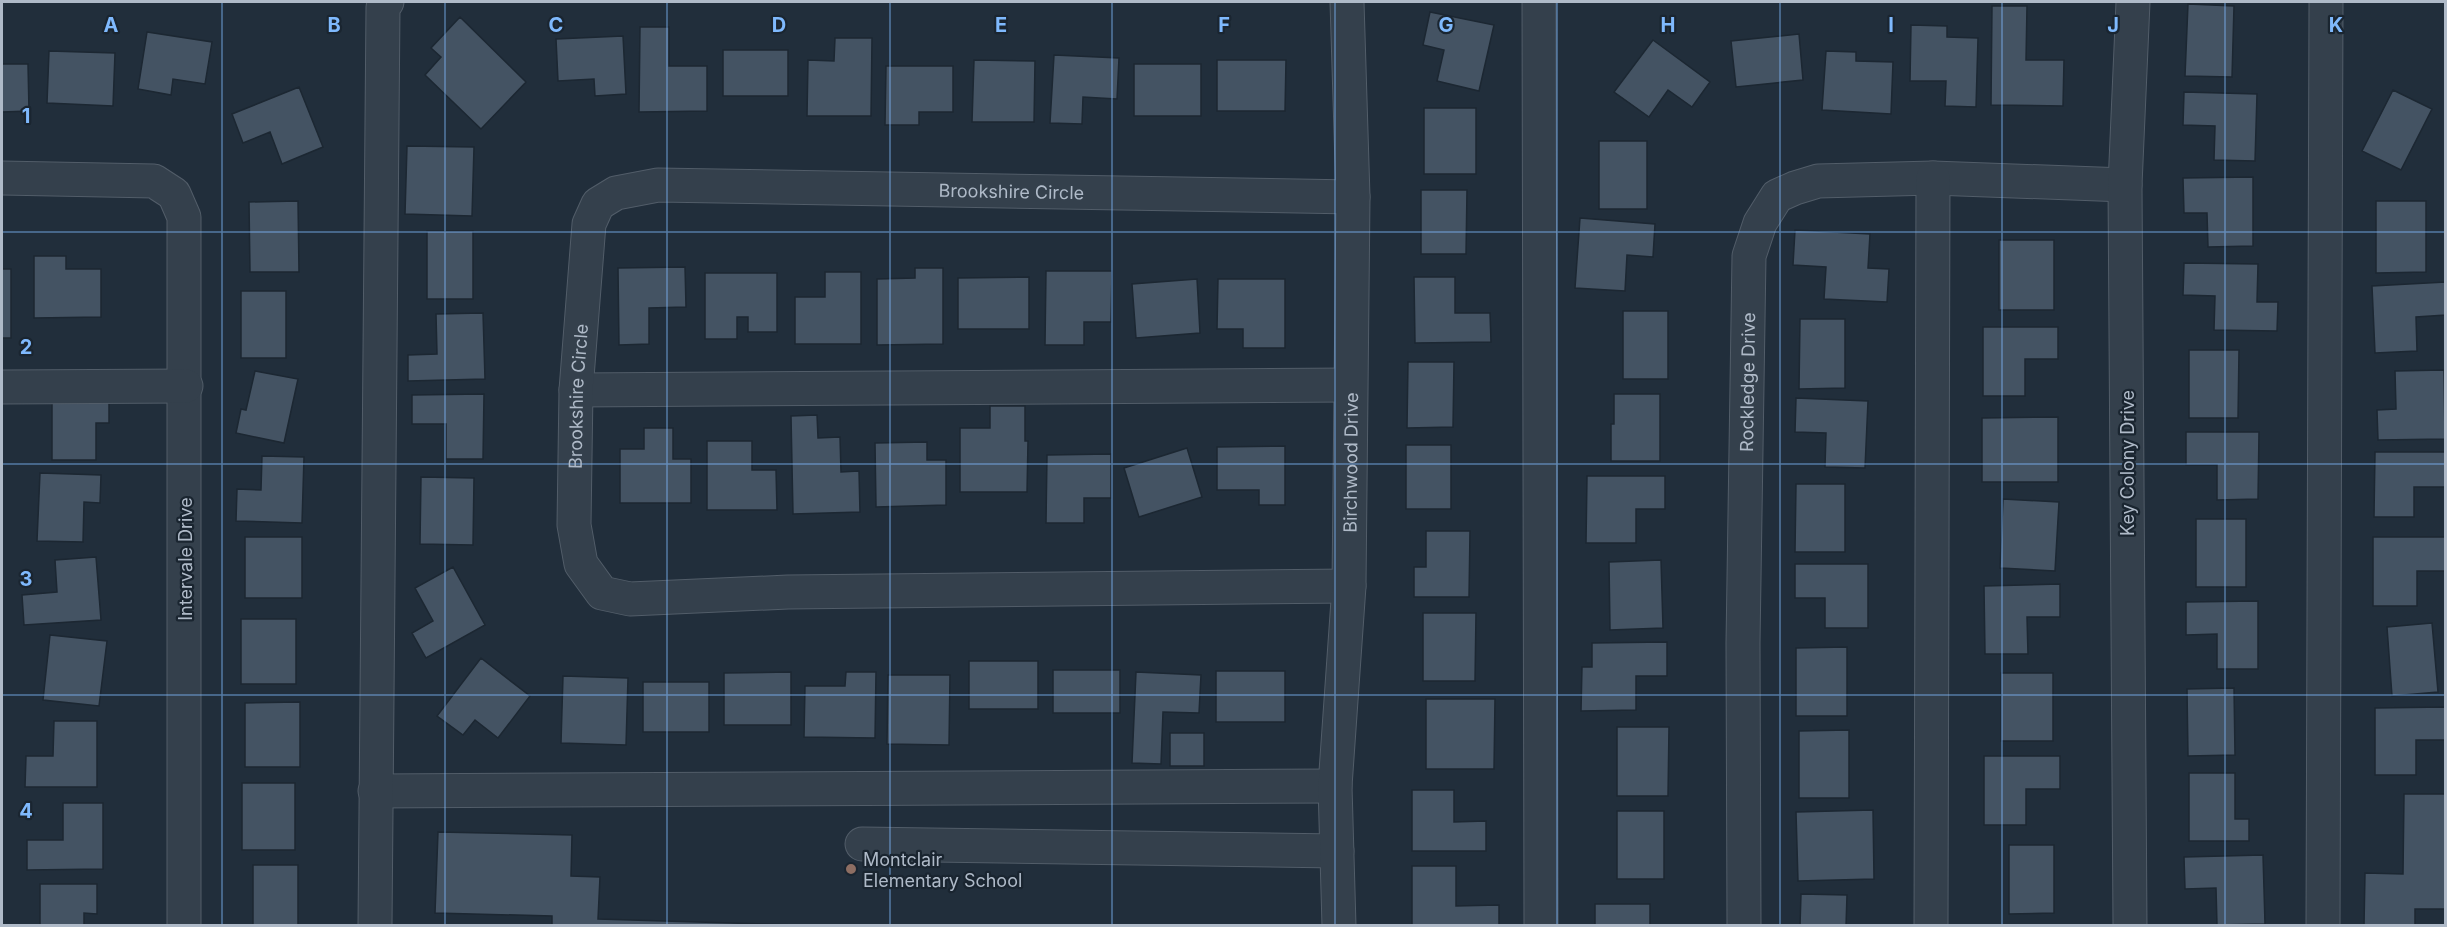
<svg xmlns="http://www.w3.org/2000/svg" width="2447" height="927" viewBox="0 0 2447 927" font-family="Inter,sans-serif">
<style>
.building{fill:#445363;stroke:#1c2732;stroke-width:1.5}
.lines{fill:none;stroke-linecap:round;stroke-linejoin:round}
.minor-casing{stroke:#525d69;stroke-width:35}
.minor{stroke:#34404c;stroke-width:33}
.grid{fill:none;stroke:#7fb9fd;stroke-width:1.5;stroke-opacity:0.55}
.education-dot{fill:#8d6e63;stroke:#1a2530;stroke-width:2}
.labels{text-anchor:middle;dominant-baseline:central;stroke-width:4.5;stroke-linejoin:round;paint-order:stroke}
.street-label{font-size:18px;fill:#afbac8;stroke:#1a2530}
.poi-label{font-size:18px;fill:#afbac8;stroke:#1a2530;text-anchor:start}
.grid-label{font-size:20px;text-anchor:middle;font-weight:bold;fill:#7fb9fd;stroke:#1a2530;stroke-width:4.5;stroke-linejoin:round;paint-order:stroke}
</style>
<rect width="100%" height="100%" fill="#212e3b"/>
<path class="building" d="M 2188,4 L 2234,6 L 2232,77 L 2185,76 Z
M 1992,6 L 2027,6 L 2026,60 L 2064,60 L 2063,106 L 1991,105 Z
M 1430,12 L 1494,25 L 1479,91 L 1437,81 L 1444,50 L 1423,45 Z
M 460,17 L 526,82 L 481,129 L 425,75 L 441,57 L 431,48 Z
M 1911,25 L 1947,26 L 1947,37 L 1978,38 L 1976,107 L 1945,106 L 1946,81 L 1910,81 Z
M 640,27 L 669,27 L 669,66 L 707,66 L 707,111 L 639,112 Z
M 147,32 L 212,42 L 205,84 L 173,79 L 171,95 L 138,89 Z
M 1799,34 L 1803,80 L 1736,87 L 1731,41 Z
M 623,36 L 626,94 L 595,96 L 594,79 L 558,81 L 556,39 Z
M 835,38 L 872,38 L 871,116 L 807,116 L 808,60 L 834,61 Z
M 1653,40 L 1710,82 L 1692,107 L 1668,90 L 1649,117 L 1614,92 Z
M 723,50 L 788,50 L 788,96 L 723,96 Z
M 49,51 L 115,53 L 113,106 L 47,103 Z
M 1826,51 L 1856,52 L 1856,61 L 1893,62 L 1891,114 L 1822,110 Z
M 1054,55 L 1119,58 L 1117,99 L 1083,97 L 1082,124 L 1050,123 Z
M 974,60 L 1035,61 L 1034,122 L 972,122 Z
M 1217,60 L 1286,60 L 1285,111 L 1217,111 Z
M 2,64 L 28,64 L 29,111 L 2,112 Z
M 1134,64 L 1201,64 L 1201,116 L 1134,116 Z
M 886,66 L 953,66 L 953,112 L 919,112 L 919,125 L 885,125 Z
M 299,87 L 323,147 L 282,164 L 270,132 L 243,143 L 232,114 Z
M 2393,90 L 2432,109 L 2401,170 L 2362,151 Z
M 2184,92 L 2257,94 L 2255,161 L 2214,160 L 2215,126 L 2183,125 Z
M 1424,108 L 1476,108 L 1476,174 L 1424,174 Z
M 1599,141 L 1647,141 L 1647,209 L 1599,209 Z
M 407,146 L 474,147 L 472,216 L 405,214 Z
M 2253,177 L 2253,246 L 2208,247 L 2207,213 L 2184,213 L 2183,178 Z
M 1421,190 L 1467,190 L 1466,254 L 1421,254 Z
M 298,201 L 299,272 L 250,272 L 249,202 Z
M 2376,201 L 2426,201 L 2426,272 L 2376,273 Z
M 1580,218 L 1655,224 L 1653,257 L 1627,255 L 1625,291 L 1575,288 Z
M 1795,230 L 1870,234 L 1868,268 L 1889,269 L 1887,302 L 1824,299 L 1826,267 L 1793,265 Z
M 427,231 L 473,231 L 473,299 L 427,299 Z
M 1999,240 L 2054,240 L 2054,310 L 1999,310 Z
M 34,256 L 66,256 L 66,269 L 101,269 L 101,317 L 34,318 Z
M 2184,263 L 2258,264 L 2257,302 L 2278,302 L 2277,331 L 2214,330 L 2215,296 L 2183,295 Z
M 685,267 L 686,307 L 649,308 L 649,344 L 619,345 L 618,268 Z
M 915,268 L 943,268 L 943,344 L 877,345 L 877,279 L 915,278 Z
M 2,269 L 11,269 L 11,338 L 2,338 Z
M 1046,271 L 1112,271 L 1111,322 L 1084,322 L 1084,345 L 1045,345 Z
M 825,272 L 861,272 L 861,344 L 795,344 L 795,297 L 825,297 Z
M 705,273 L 777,273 L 777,332 L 748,332 L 748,317 L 737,317 L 737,339 L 705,339 Z
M 1029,277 L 1029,329 L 958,329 L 958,278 Z
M 1414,277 L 1455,277 L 1455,313 L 1490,313 L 1491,342 L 1415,343 Z
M 1197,279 L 1200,333 L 1136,338 L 1132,284 Z
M 1218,279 L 1285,279 L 1285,348 L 1243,348 L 1243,329 L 1217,329 Z
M 2446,282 L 2446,315 L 2416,317 L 2417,351 L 2375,353 L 2372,286 Z
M 241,291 L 286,291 L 286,358 L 241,358 Z
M 1623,311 L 1668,311 L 1668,379 L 1623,379 Z
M 483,313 L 485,379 L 408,381 L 408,355 L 437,354 L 436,314 Z
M 1800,319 L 1845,319 L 1845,388 L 1799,389 Z
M 1983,327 L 2058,327 L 2058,359 L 2025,359 L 2025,396 L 1983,396 Z
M 2189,350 L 2239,350 L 2238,418 L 2189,418 Z
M 1408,362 L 1454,362 L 1453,427 L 1407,428 Z
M 2444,370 L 2445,439 L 2378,440 L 2377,410 L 2396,409 L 2395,371 Z
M 255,371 L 298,379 L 284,443 L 236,433 L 241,409 L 246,410 Z
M 52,394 L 109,394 L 109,423 L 96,423 L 96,460 L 52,460 Z
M 484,394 L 483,459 L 446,459 L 446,424 L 412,424 L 412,395 Z
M 1614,394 L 1660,394 L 1660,461 L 1611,461 L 1611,424 L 1614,424 Z
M 1796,398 L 1868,401 L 1865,468 L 1825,467 L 1826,433 L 1795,432 Z
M 990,406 L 1025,406 L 1025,441 L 1028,441 L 1027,492 L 960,492 L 960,428 L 990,428 Z
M 817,415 L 818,438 L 840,437 L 841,472 L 859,471 L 860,512 L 793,514 L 791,416 Z
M 2058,417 L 2058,482 L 1982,482 L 1982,418 Z
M 644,428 L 673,428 L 673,459 L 691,459 L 691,503 L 620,503 L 620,449 L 644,449 Z
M 2186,432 L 2259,432 L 2258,499 L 2217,500 L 2217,465 L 2186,465 Z
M 707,441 L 752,441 L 752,470 L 776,470 L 777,510 L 707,510 Z
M 927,442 L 927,460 L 946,460 L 946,505 L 876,507 L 875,443 Z
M 1406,445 L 1451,445 L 1451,509 L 1406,509 Z
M 1285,446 L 1285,505 L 1259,505 L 1259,490 L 1217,490 L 1217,447 Z
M 1187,448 L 1202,497 L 1139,517 L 1124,468 Z
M 2375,452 L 2446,452 L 2446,487 L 2414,487 L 2414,517 L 2374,517 Z
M 1111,454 L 1111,498 L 1084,498 L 1084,523 L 1046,523 L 1047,455 Z
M 262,456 L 304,457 L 302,523 L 236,521 L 237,489 L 261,490 Z
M 40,473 L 101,475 L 100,503 L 84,502 L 83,542 L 37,541 Z
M 1587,476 L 1665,476 L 1665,509 L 1636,509 L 1636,543 L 1586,543 Z
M 421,477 L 474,478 L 473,545 L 420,544 Z
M 1796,484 L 1845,484 L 1845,552 L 1795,552 Z
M 2003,499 L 2059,502 L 2055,571 L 2000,568 Z
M 2196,519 L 2246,519 L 2246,587 L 2196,587 Z
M 1426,531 L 1470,531 L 1469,597 L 1414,597 L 1414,567 L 1426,567 Z
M 245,537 L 302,537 L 302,598 L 245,598 Z
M 2373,537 L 2446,537 L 2446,571 L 2417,571 L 2417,606 L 2373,606 Z
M 96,557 L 101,620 L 24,625 L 22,595 L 57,592 L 55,560 Z
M 1661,560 L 1663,628 L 1610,630 L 1609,562 Z
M 1795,564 L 1868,564 L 1868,628 L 1825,628 L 1825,598 L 1795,598 Z
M 453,567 L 485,625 L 426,658 L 412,633 L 433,621 L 415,588 Z
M 2060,584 L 2060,617 L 2027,617 L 2028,654 L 1985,654 L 1984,586 Z
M 2258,601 L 2258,669 L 2217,669 L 2217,634 L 2186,635 L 2186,602 Z
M 1423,613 L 1476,613 L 1475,681 L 1423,681 Z
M 241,619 L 296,619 L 296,684 L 241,684 Z
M 2432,623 L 2438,692 L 2392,696 L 2387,627 Z
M 50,635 L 107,641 L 99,706 L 43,700 Z
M 1667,642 L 1667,676 L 1636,676 L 1636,710 L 1581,711 L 1582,667 L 1592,667 L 1592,643 Z
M 1847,647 L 1847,716 L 1796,716 L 1796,648 Z
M 481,658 L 530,696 L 498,738 L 475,720 L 463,735 L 437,716 Z
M 969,661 L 1038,661 L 1038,709 L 969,709 Z
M 1053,670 L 1120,670 L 1120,713 L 1053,713 Z
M 1216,671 L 1285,671 L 1285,722 L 1216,722 Z
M 791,672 L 791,725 L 724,725 L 724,673 Z
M 846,672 L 876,672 L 875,738 L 804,737 L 805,686 L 845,686 Z
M 1136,672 L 1201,675 L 1199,713 L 1163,712 L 1161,764 L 1132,763 Z
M 2001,673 L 2053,673 L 2053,741 L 2001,741 Z
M 888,675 L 950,675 L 949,745 L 887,744 Z
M 563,676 L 628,678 L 626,745 L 561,743 Z
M 643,682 L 709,682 L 709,732 L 643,732 Z
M 2234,688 L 2235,755 L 2188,756 L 2187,689 Z
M 1426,699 L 1495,699 L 1494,769 L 1426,769 Z
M 300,702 L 300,767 L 245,767 L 245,703 Z
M 2446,707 L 2446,740 L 2416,740 L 2416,775 L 2375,775 L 2375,708 Z
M 54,721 L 97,721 L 97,787 L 25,787 L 26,756 L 53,756 Z
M 1617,727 L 1669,727 L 1668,796 L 1617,796 Z
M 1849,730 L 1849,798 L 1799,798 L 1799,731 Z
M 1170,733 L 1204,733 L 1204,766 L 1170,766 Z
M 1984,756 L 2060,756 L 2060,789 L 2026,789 L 2026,825 L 1984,825 Z
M 2189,773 L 2235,773 L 2235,819 L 2249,819 L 2249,841 L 2189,841 Z
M 242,783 L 295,783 L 295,850 L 242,850 Z
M 1412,790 L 1454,790 L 1454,822 L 1486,821 L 1486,851 L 1412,851 Z
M 2404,794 L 2446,794 L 2446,909 L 2415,909 L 2415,926 L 2364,926 L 2365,873 L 2403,874 Z
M 63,803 L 103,803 L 103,869 L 27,870 L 27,840 L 63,840 Z
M 1873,810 L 1874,879 L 1798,881 L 1796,812 Z
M 1617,811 L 1664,811 L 1664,879 L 1617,879 Z
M 438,832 L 572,835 L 571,876 L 600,877 L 598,919 L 833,926 L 552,926 L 552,916 L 435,913 Z
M 2009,845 L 2054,845 L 2054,913 L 2009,914 Z
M 2263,855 L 2265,924 L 2217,925 L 2216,888 L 2185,889 L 2184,857 Z
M 253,865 L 298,865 L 298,926 L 253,926 Z
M 1412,866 L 1456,866 L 1456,906 L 1499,905 L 1499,926 L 1412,926 Z
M 40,884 L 97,884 L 97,914 L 84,913 L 84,926 L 40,926 Z
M 1801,894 L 1847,895 L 1846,926 L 1800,926 Z
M 1595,904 L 1650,904 L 1650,926 L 1595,926 Z"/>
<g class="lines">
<g class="minor-casing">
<g id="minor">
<path d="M 1539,2 L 1541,926"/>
<path d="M 2,178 L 154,181 L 174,194 L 184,217 L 184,926"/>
<path d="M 2,387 L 186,386"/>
<path d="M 576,390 L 1349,385"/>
<path id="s1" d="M 1349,586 L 788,592 L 630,599 L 602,593 L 581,564 L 574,525 L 576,390 L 589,224 L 598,204 L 616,193 L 658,185 L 1353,197"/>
<path d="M 375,791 L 1335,786"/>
<path d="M 862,844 L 1337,851"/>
<path d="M 375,926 L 383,7 L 387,2"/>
<path id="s2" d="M 1339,926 L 1335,786 L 1349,586 L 1353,197 L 1347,2"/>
<path id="s3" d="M 1744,926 L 1743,643 L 1749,256 L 1760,223 L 1777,196 L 1795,188 L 1818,181 L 1933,178 L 2125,185"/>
<path d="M 1931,926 L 1933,178"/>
<path d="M 2130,926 L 2125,185 L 2133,2"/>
<path d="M 2323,926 L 2326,2"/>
</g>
</g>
<use href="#minor" class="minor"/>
</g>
<path class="grid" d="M 222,2 L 222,926M 445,2 L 445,926M 667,2 L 667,926M 890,2 L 890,926M 1112,2 L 1112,926M 1335,2 L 1335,926M 1557,2 L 1557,926M 1780,2 L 1780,926M 2002,2 L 2002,926M 2225,2 L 2225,926M 2,232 L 2446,232M 2,464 L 2446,464M 2,695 L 2446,695"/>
<circle class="education-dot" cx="851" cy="869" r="6"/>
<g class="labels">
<g class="street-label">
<text stroke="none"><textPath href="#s1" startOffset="1564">Brookshire Circle</textPath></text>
<text stroke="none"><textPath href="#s3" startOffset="544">Rockledge Drive</textPath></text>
<text stroke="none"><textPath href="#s1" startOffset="952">Brookshire Circle</textPath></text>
<text transform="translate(2127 463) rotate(-90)">Key Colony Drive</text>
<text stroke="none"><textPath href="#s2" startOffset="464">Birchwood Drive</textPath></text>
<text transform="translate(185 559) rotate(-90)">Intervale Drive</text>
</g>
<g class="poi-label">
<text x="863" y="859">Montclair<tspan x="863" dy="21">Elementary School</tspan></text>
</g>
</g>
<g class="grid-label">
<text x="111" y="32">A</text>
<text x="334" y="32">B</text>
<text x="556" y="32">C</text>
<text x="779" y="32">D</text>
<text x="1001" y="32">E</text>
<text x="1224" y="32">F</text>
<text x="1446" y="32">G</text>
<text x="1668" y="32">H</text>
<text x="1891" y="32">I</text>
<text x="2113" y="32">J</text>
<text x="2336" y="32">K</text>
<text x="26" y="123">1</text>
<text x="26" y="354">2</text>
<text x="26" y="586">3</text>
<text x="26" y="818">4</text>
</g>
<rect width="2447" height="927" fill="none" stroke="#afbac8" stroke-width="6"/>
</svg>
